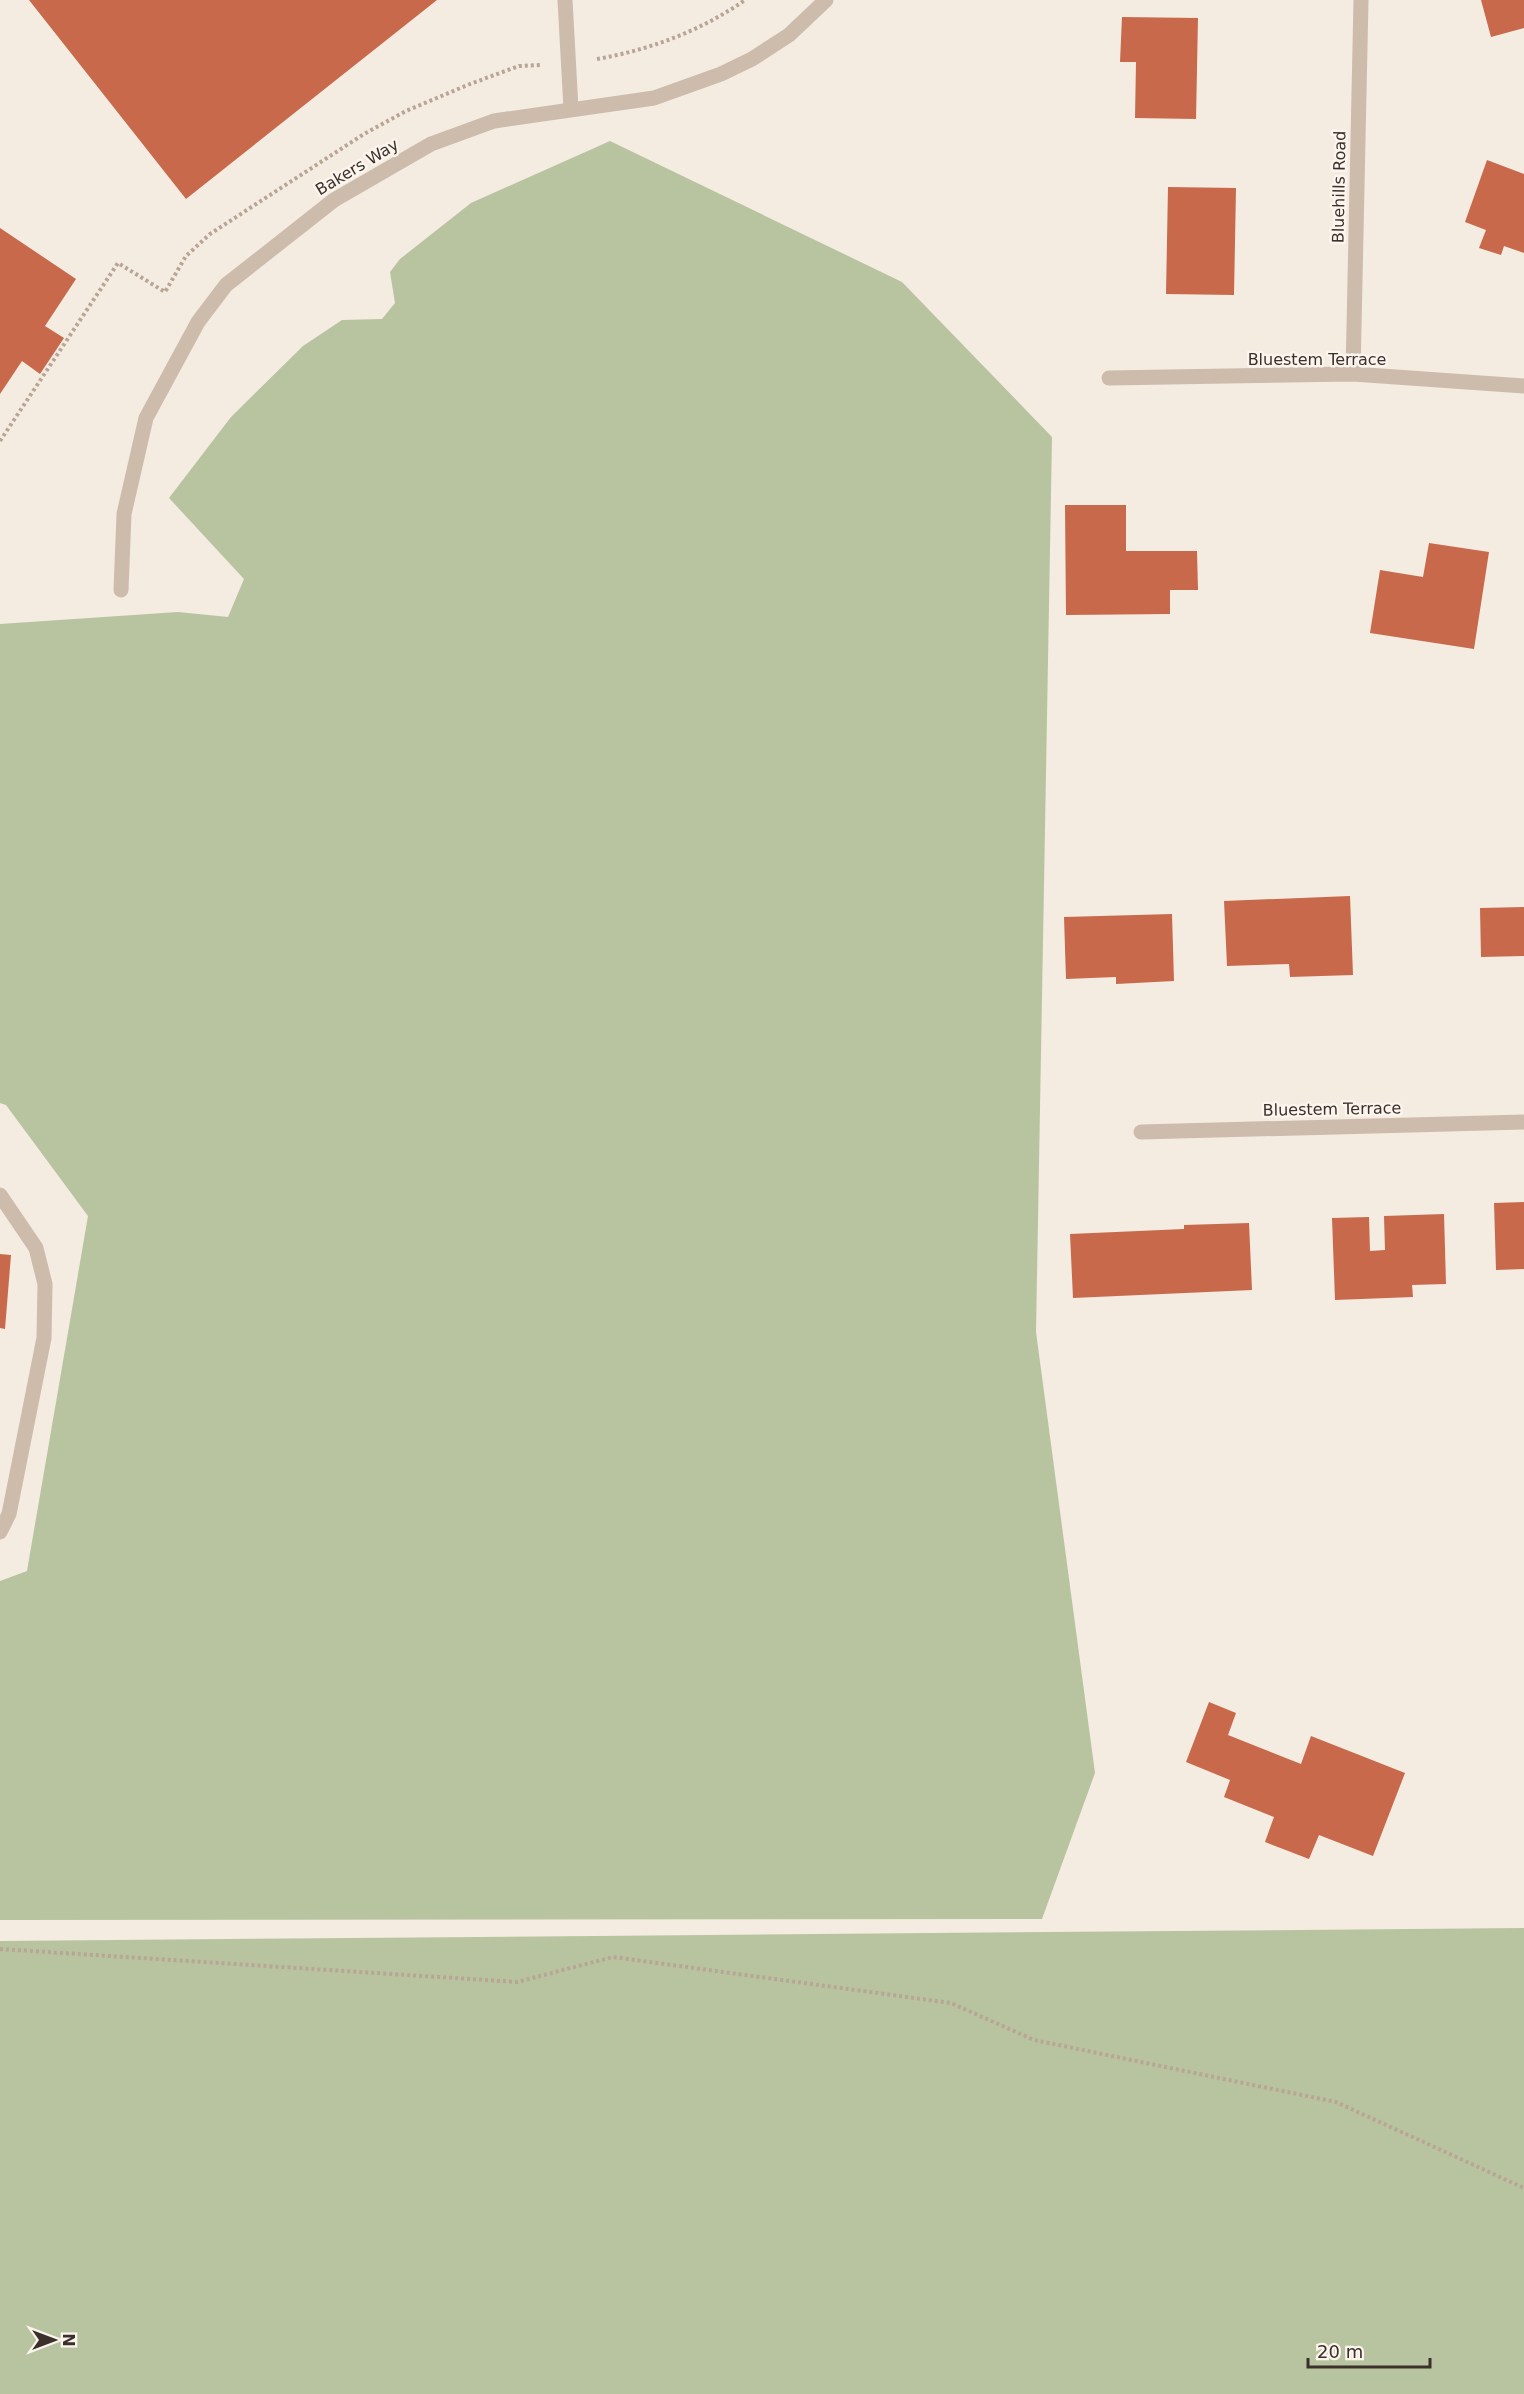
<svg xmlns="http://www.w3.org/2000/svg" width="1524" height="2394" viewBox="0 0 1524 2394" font-family="'DejaVu Sans',sans-serif">
<style>
.green{fill:#b8c4a0}
.building{fill:#c8694b}
.lines{fill:none;stroke-linecap:round;stroke-linejoin:round}
.path{stroke:#b9a596;stroke-width:4;stroke-dasharray:3 3;stroke-linecap:butt}
.service{stroke:#cdbbac;stroke-width:15}
.minor{stroke:#cdbbac;stroke-width:15}
.labels{text-anchor:middle;dominant-baseline:central;stroke-width:5;stroke-linejoin:round;paint-order:stroke}
.street-label{font-size:16px;fill:#3b302b;stroke:#fbf5ee}
</style>
<rect width="100%" height="100%" fill="#f4ebe1"/>
<path class="green" d="M 610,141 L 902,282 L 1052,437 L 1036,1332 L 1095,1773 L 1042,1919 L 0,1920 L 0,1581 L 27,1571 L 88,1216 L 6,1105 L 0,1103 L 0,624 L 178,612 L 228,617 L 244,579 L 169,498 L 231,417 L 303,346 L 342,320 L 382,319 L 395,303 L 390,272 L 400,259 L 471,203 Z
M 1524,1928 L 1524,2394 L 0,2394 L 0,1941 Z"/>
<path class="building" d="M 29,0 L 437,0 L 186,199 Z
M 1481,0 L 1524,0 L 1524,28 L 1491,37 Z
M 1122,17 L 1198,18 L 1196,119 L 1135,118 L 1136,62 L 1120,62 Z
M 1487,160 L 1524,174 L 1524,253 L 1504,246 L 1501,255 L 1479,248 L 1486,230 L 1465,222 Z
M 1168,187 L 1236,188 L 1234,295 L 1166,294 Z
M 0,228 L 76,279 L 45,326 L 64,338 L 40,374 L 22,361 L 0,394 Z
M 1065,505 L 1126,505 L 1126,551 L 1197,551 L 1198,590 L 1170,590 L 1170,614 L 1066,615 Z
M 1429,543 L 1489,552 L 1474,649 L 1370,633 L 1380,570 L 1423,577 Z
M 1350,896 L 1353,975 L 1290,977 L 1289,964 L 1227,966 L 1224,901 Z
M 1524,907 L 1524,956 L 1481,957 L 1480,908 Z
M 1172,914 L 1174,981 L 1116,984 L 1116,977 L 1066,979 L 1064,917 Z
M 1524,1202 L 1524,1269 L 1496,1270 L 1494,1203 Z
M 1444,1214 L 1446,1284 L 1412,1285 L 1413,1297 L 1335,1300 L 1332,1218 L 1369,1217 L 1370,1251 L 1385,1250 L 1384,1216 Z
M 1249,1223 L 1252,1290 L 1073,1298 L 1070,1234 L 1184,1229 L 1184,1225 Z
M 0,1254 L 11,1255 L 5,1329 L 0,1328 Z
M 1209,1702 L 1236,1713 L 1228,1735 L 1301,1764 L 1311,1736 L 1405,1773 L 1373,1856 L 1319,1835 L 1309,1859 L 1265,1842 L 1274,1817 L 1224,1797 L 1230,1780 L 1186,1762 Z"/>
<g class="lines">
<path class="path" d="M 597,59 C 649,50 701,31 745,0
M 0,441 L 118,263 L 165,292 L 186,256 L 210,234 L 364,134 L 406,111 L 470,84 L 519,66 L 542,65
M 0,1949 L 517,1982 L 613,1957 L 951,2003 L 1034,2040 L 1336,2102 L 1524,2188"/>
<path class="service" d="M 565,0 L 571,109"/>
<path class="minor" d="M 1353,374 L 1361,0
M 1109,378 L 1353,374 L 1524,386
M 121,590 L 124,514 L 146,418 L 198,322 L 226,285 L 334,200 L 431,144 L 494,121 L 654,98 L 721,74 L 752,59 L 789,35 L 826,0
M 1141,1132 L 1524,1122
M 0,1195 L 36,1248 L 45,1284 L 44,1338 L 9,1514 L 0,1532"/>
</g>
<g class="labels">
<g class="street-label">
<text transform="translate(357 167) rotate(-31)">Bakers Way</text>
<text transform="translate(1339 187) rotate(-89)">Bluehills Road</text>
<text x="1317" y="359">Bluestem Terrace</text>
<text transform="translate(1332 1109) rotate(-1)">Bluestem Terrace</text>
</g>
</g>
<g transform="translate(54 2340) rotate(90)" stroke="#fbf5ee" stroke-width="4.5" paint-order="stroke">
<path d="M0-4.5L10 22L0 15L-10 22Z" fill="#3b302b"/>
<text y="-9" font-size="16" font-weight="bold" text-anchor="middle" fill="#3b302b">N</text>
</g>
<path d="M1308 2358v9h122v-9" fill="none" stroke="#3b302b" stroke-width="3"/>
<text x="1317" y="2358" font-size="18" fill="#3b302b" stroke="#fbf5ee" stroke-width="4.5" paint-order="stroke">20 m</text>
</svg>
